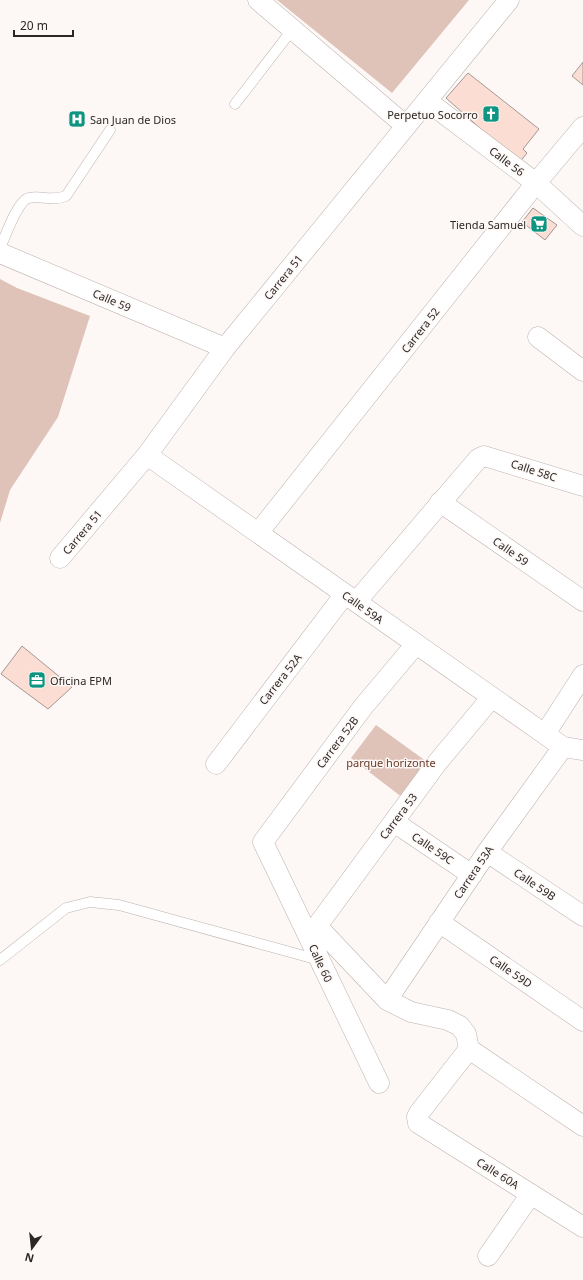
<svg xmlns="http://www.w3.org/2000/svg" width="583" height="1280" viewBox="0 0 583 1280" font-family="'Noto Sans',sans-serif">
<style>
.park{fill:#dfc2b8}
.building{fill:#fcddd3;stroke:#a39793}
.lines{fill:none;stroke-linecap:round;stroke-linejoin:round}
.lane-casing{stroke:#beb2ae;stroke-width:11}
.street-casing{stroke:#beb2ae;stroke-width:21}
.lane{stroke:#fff;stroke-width:10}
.street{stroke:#fff;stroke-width:20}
.labels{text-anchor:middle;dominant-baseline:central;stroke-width:3;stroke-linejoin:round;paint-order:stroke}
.poi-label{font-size:11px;fill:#2b2725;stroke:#fdf8f6;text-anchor:end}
.street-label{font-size:11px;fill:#2b2725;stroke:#fdf8f6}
.park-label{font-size:11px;fill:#693827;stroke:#fdf8f6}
</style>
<rect width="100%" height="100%" fill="#fdf8f6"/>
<path class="park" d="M 277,0 L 469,0 L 392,93 Z
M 0,279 L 17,288 L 90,316 L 58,417 L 10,490 L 0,523 Z
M 376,725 L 430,764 L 403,798 L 351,758 Z"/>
<path class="building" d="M 583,62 L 583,85 L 572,76 Z
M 468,73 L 539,129 L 523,149 L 527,153 L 519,163 L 446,98 Z
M 533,208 L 557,225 L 545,240 L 522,222 Z
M 22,646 L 72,687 L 48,709 L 1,674 Z"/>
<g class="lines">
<g class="lane-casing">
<path id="lane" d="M 235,104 L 292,30
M 0,248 C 5,237 18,200 29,198 C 42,195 51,202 66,196 L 110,130
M 0,960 L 66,908 L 90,902 L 119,905 L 319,960"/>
</g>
<g class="street-casing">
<path id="street" d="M 258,0 L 406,126
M 427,101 L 536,183 L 583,226
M 0,253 L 225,348
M 538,337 L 583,371
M 147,455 L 563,747 L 583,750
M 440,502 L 583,601
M 258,533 L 536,183 L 583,127
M 60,558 L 147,455 L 225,348 L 509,0
M 356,602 L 478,459 L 484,456 L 583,486
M 545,734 L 583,675
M 216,764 L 345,594
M 394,822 L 472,875
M 487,852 L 583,916
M 439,922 L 583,1021
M 317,926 L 387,1000 L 411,1012 L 448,1020 L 460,1026 L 466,1034 L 469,1049
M 309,937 L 437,763 L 492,697
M 387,1000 L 487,852 L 563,747
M 469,1049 L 419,1113 L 417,1117 L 418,1123 L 583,1227
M 469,1049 L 583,1126
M 379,1083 L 263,842 L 363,707 L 416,644
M 488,1256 L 531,1194"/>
</g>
<use href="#lane" class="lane"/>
<use href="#street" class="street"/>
</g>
<defs>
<g id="church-square" transform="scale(0.9)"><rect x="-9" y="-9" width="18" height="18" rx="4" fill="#0d9581" stroke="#fdf8f6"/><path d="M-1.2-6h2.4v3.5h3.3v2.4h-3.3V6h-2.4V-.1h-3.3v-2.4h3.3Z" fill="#fff"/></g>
<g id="hospital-square" transform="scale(0.9)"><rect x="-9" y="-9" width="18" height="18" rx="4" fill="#0d9581" stroke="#fdf8f6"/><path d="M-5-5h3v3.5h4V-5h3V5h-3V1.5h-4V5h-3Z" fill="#fff"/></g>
<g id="supermarket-square" transform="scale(0.9)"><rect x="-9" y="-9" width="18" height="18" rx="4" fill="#0d9581" stroke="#fdf8f6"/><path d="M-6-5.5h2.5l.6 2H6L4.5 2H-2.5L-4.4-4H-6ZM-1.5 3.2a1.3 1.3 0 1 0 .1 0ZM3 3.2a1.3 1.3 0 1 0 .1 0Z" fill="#fff"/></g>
<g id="office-square" transform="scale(0.9)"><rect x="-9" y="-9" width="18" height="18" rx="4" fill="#0d9581" stroke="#fdf8f6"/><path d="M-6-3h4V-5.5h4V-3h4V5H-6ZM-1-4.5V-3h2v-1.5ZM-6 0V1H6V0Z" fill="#fff"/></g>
</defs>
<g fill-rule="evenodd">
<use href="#church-square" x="491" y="114"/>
<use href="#hospital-square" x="77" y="119"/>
<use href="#supermarket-square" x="539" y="224"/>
<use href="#office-square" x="37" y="680"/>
</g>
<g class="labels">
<g class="poi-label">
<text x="478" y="114">Perpetuo Socorro</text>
<text x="90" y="119" text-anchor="start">San Juan de Dios</text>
<text x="526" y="224">Tienda Samuel</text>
<text x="50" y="680" text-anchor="start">Oficina EPM</text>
</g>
<g class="street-label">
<text transform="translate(507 161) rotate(37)">Calle 56</text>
<text transform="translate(283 277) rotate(-51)">Carrera 51</text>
<text transform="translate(112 300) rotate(23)">Calle 59</text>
<text transform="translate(420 330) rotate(-52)">Carrera 52</text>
<text transform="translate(534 470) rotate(18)">Calle 58C</text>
<text transform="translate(82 532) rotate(-50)">Carrera 51</text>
<text transform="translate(511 551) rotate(35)">Calle 59</text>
<text transform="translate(363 607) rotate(35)">Calle 59A</text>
<text transform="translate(280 679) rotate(-52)">Carrera 52A</text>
<text transform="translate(337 742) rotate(-53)">Carrera 52B</text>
<text transform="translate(398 816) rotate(-53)">Carrera 53</text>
<text transform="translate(433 848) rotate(34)">Calle 59C</text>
<text transform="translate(473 872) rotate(-56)">Carrera 53A</text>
<text transform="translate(535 884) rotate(34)">Calle 59B</text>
<text transform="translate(321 963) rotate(65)">Calle 60</text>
<text transform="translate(511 971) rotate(34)">Calle 59D</text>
<text transform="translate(498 1173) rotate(32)">Calle 60A</text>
</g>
<g class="park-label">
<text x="391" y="762">parque horizonte</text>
</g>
</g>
<g transform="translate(32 1248) rotate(195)" stroke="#fdf8f6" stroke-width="3" paint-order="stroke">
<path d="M0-3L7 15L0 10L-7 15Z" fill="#2b2725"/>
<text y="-6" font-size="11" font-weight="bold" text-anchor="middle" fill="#2b2725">N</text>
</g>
<path d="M14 30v6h59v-6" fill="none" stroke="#2b2725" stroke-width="2"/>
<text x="20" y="30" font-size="12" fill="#2b2725" stroke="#fdf8f6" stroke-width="3" paint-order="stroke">20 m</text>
</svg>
